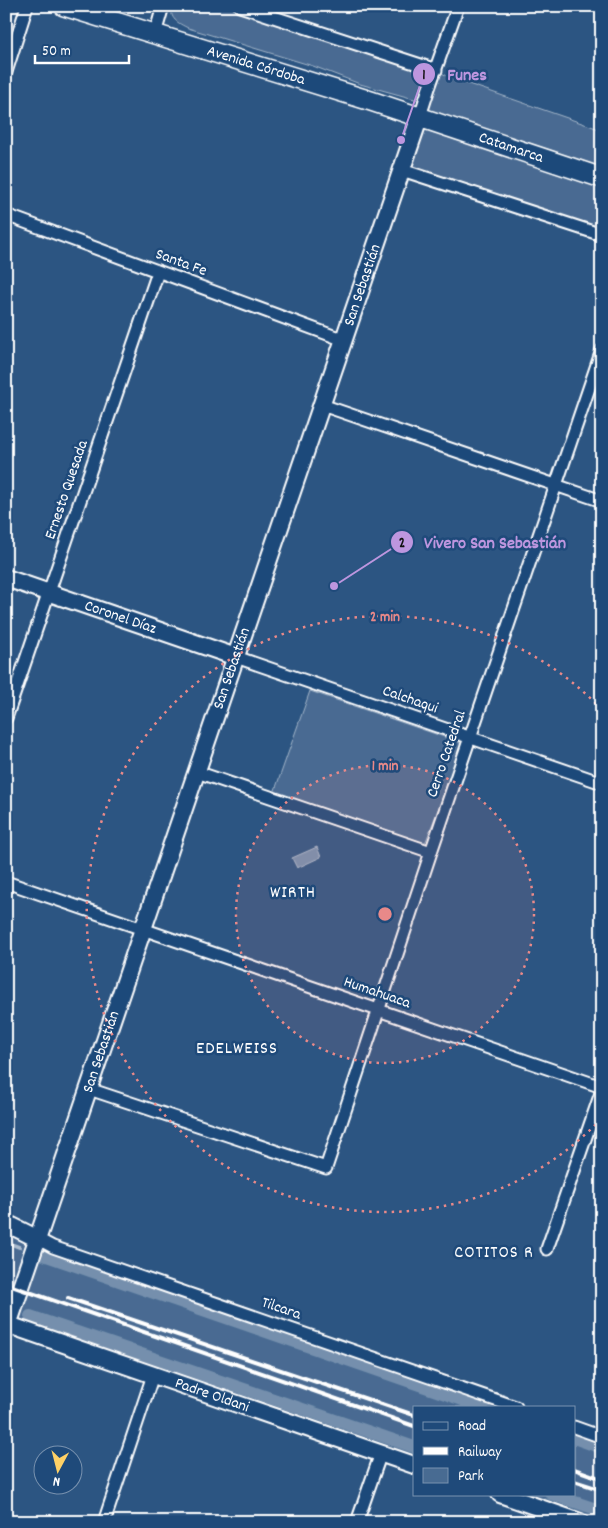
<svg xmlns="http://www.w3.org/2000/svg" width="608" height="1528" viewBox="0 0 608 1528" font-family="Dekko,sans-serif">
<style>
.green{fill:#486b92;stroke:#a4b5c8}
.water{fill:#748fad;stroke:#acbcce}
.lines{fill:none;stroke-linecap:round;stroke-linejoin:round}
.stream{stroke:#acbcce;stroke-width:4}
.canal{stroke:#748fad;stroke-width:12}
.street-casing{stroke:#fff;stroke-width:15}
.secondary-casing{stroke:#fff;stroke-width:20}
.primary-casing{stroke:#fff;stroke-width:22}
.street{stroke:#1f4a7a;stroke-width:11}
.secondary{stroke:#1f4a7a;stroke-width:16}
.primary{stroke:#1f4a7a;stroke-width:19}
.rail{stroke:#fff;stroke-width:4}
.ring{fill:none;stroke:#e88989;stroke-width:2.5;stroke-dasharray:2.5 5}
.labels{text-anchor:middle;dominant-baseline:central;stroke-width:5;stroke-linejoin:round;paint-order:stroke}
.street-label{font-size:16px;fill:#fff;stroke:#1f4a7a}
.neighbourhood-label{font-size:18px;letter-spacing:1px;fill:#fff;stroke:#1f4a7a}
.centre{fill:#e88989;stroke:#1f4a7a;stroke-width:2.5}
.ring-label{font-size:15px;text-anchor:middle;font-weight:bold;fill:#e88989;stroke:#1f4a7a;stroke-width:5;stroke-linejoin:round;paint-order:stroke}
.leader{fill:none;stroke:#bd96df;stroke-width:2}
.callout-dot{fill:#bd96df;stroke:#1f4a7a;stroke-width:2}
.mark-label{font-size:15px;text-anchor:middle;font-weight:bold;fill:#111}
.callout-label{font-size:18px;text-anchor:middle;font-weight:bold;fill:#bd96df;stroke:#1f4a7a;stroke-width:5;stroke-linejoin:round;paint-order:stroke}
</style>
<rect width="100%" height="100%" fill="#2c5582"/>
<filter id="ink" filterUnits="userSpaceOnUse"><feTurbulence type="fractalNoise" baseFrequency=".02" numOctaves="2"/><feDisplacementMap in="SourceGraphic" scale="10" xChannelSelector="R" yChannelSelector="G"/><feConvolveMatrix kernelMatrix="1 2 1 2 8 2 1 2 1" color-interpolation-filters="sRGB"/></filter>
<g filter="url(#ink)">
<path class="green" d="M 172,6 L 228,6 L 402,63 L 418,73 L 424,83 L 422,94 L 418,100 L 360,84 L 313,66 L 188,28 C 178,23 169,19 172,6 Z
M 436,70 L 451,78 L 602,130 L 602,235 L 402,170 Z
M 310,691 L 459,742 L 462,747 L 426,841 L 423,843 L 418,843 L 274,793 Z
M 6,1223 L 53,1247 L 516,1407 L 414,1407 L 414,1465 L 6,1324 Z
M 574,1427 L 602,1437 L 602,1522 L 580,1522 L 500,1494 L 574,1494 Z"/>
<path class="water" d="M 317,847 L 321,857 L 297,868 L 292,858 Z"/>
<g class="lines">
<path class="stream" d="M 6,1242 L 19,1247"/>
<path class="canal" d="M 41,1254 L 483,1407
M 30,1316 L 414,1447
M 574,1438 L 602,1448
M 551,1494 L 602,1511"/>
<g class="street-casing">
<path id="street" d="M 240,6 L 436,70
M 155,34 L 163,6
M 6,72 L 27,6
M 420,116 L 429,88 L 458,6
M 402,170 L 602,235
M 6,215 L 344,340
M 322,405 L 602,501
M 236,657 L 602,783
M 6,718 L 158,272
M 197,772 L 431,852
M 6,882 L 602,1087
M 89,1089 L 326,1168 L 431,852 L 602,350
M 38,1239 L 53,1247 L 516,1407
M 547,1249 L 602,1090
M 574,1427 L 602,1437
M 104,1522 L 153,1375
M 357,1522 L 381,1453"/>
</g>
<g class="secondary-casing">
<g id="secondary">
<path id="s1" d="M 6,578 L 236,657"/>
<path d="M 6,1223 L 38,1239"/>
<path id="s2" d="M 6,1324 L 414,1465"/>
<path id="s3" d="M 6,1331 L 420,116"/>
<path d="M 500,1494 L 580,1522"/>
</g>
</g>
<g class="primary-casing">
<g id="primary">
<path id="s4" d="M 64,6 L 371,101 L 602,178"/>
</g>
</g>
<use href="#street" class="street"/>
<use href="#secondary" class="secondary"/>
<use href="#primary" class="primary"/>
<path class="rail" d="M 6,1284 L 414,1426
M 68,1298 L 414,1415
M 574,1469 L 602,1479
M 574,1481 L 602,1490"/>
</g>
</g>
<circle cx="385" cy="914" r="149" fill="#e88989" fill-opacity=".12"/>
<g class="ring">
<circle cx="385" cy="914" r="149"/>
<path d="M601 1119A298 298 0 1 1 601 709"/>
</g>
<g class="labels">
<g class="street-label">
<text stroke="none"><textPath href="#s4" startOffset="201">Avenida Córdoba</textPath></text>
<text stroke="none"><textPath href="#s4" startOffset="469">Catamarca</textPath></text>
<text transform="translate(181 263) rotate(20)">Santa Fe</text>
<text stroke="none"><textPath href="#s3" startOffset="1105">San Sebastián</textPath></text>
<text transform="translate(67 490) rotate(-71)">Ernesto Quesada</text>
<text stroke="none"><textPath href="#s1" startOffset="121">Coronel Díaz</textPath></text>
<text stroke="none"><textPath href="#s3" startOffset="700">San Sebastián</textPath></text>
<text transform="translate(410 700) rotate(19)">Calchaqui</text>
<text transform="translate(447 754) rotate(-71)">Cerro Catedral</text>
<text transform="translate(377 993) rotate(19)">Humahuaca</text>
<text stroke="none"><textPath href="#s3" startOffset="295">San Sebastián</textPath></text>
<text transform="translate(281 1309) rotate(19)">Tilcara</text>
<text stroke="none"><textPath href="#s2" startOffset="218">Padre Oldani</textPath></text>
</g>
<g class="neighbourhood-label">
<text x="293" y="893">WIRTH</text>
<text x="237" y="1049">EDELWEISS</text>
<text x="494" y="1253">COTITOS R</text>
</g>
</g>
<circle cx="385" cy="914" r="8" class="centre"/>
<g class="ring-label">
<text x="385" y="621">2 min</text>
<text x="385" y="770">1 min</text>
</g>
<path class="leader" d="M401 140L424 74M334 586L402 542"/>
<g class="callout-dot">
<circle cx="401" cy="140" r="5"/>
<circle cx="334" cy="586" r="5"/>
<circle cx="424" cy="74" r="12"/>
<circle cx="402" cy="542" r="12"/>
</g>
<g class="mark-label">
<text x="424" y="79">1</text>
<text x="402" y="547">2</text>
</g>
<g class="callout-label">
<text x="467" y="80">Funes</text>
<text x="495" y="548">Vivero San Sebastián</text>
</g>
<rect width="608" height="1528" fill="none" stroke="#1f4a7a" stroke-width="25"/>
<rect x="12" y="12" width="583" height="1503" fill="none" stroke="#fff" stroke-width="2" filter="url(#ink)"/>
<rect x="413" y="1406" width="162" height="90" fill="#1f4a7a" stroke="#7992af"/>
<rect x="423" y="1422" width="25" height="8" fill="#1f4a7a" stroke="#7992af"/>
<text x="458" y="1430" font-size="15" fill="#ffffff">Road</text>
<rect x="423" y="1447" width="25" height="8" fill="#ffffff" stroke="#7992af"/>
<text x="458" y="1456" font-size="15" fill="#ffffff">Railway</text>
<rect x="423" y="1468" width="25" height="15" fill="#486b92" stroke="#7992af"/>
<text x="458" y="1480" font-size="15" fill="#ffffff">Park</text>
<g transform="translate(58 1470) rotate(187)"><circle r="24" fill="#1f4a7a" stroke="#7992af"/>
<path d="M0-4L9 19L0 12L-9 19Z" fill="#ffd166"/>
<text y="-8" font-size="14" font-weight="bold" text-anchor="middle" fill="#ffffff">N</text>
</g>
<path d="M35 55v8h94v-8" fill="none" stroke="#ffffff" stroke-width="2.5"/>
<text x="42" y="55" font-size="15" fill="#ffffff" stroke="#1f4a7a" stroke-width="4" paint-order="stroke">50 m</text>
</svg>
